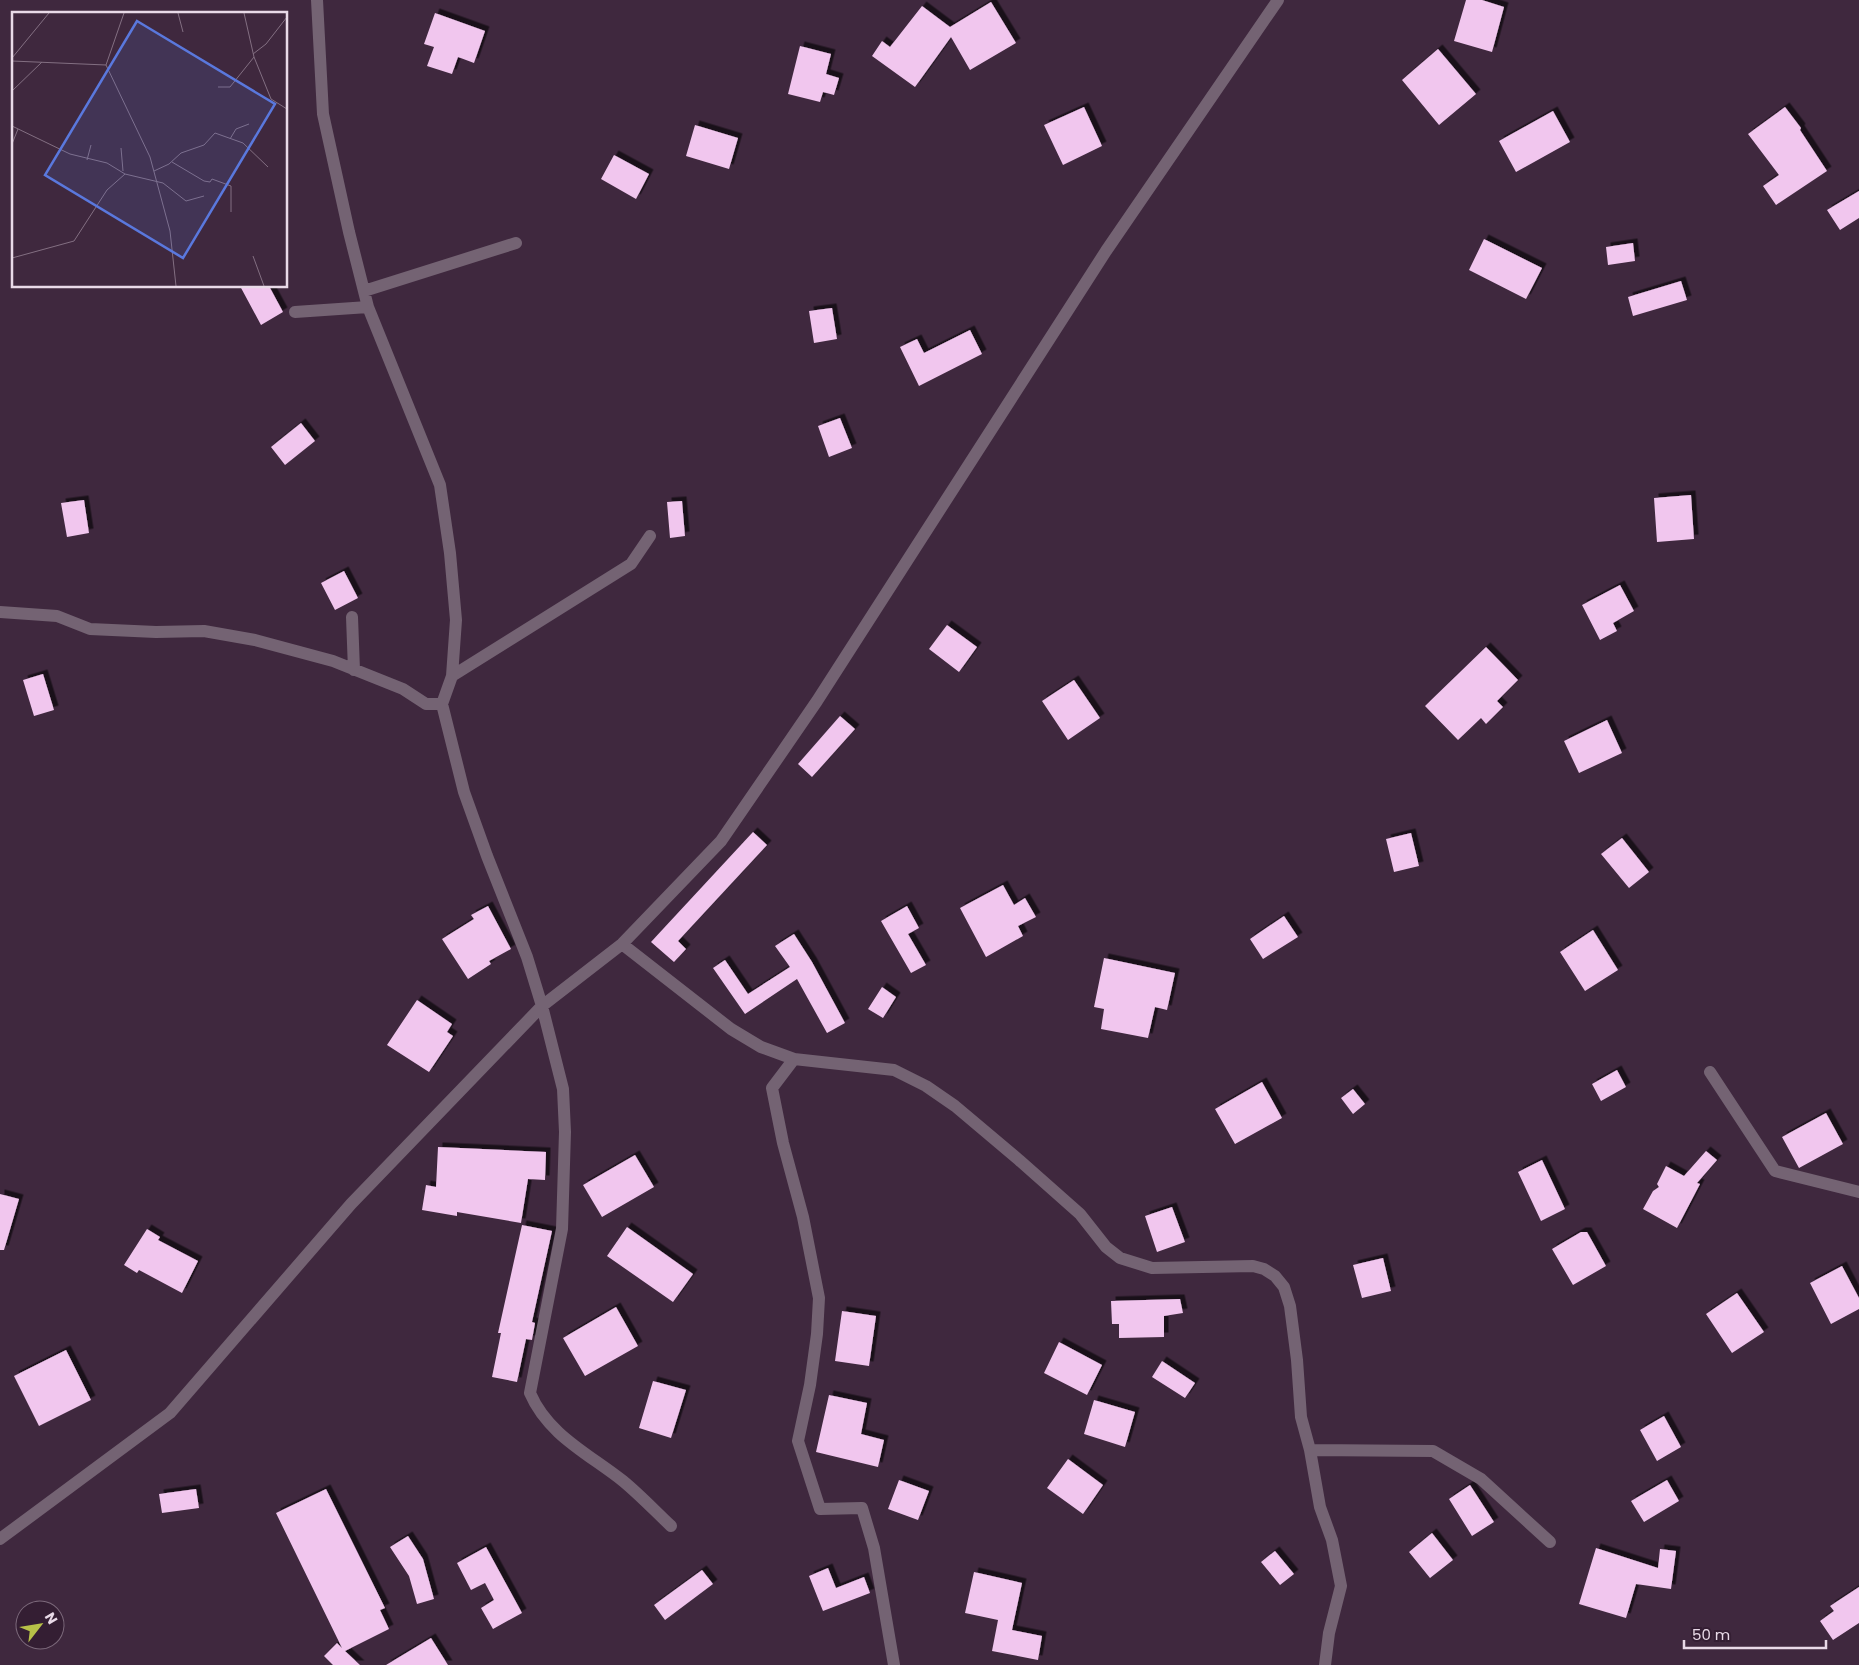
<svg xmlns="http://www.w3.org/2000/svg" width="1859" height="1665" viewBox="0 0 1859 1665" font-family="Poppins,sans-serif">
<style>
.building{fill:#f1c6ee;filter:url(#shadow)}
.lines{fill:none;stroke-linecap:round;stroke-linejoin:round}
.minor{stroke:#746373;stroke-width:12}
.inset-road{fill:none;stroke:#836f82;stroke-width:1}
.view{fill:#5a78dd;fill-opacity:0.15;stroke:#5a78dd;stroke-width:2.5}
.inset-edge{fill:none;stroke:#e9dae8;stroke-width:2.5}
</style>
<defs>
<filter id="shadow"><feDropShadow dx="4.5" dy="-4.5" stdDeviation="0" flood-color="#0009"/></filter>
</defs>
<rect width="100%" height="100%" fill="#3f283e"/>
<path class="building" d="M 1466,0 L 1482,0 L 1504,7 L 1492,52 L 1454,41 Z
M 991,2 L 1016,43 L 970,70 L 951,37 L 915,87 L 872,56 L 882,41 L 890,47 L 922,6 L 950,27 Z
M 435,13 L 485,31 L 474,63 L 458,57 L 452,74 L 427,66 L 434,47 L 424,44 Z
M 800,46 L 831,54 L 826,74 L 839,78 L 834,95 L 823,92 L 820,102 L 788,94 Z
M 1438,49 L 1476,94 L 1439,125 L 1402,80 Z
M 1084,107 L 1102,146 L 1063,165 L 1044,125 Z
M 1785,107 L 1801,128 L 1800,130 L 1827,171 L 1776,205 L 1763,186 L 1779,175 L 1748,134 Z
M 1553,111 L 1570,142 L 1516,172 L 1499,141 Z
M 695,125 L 738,138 L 729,169 L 686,156 Z
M 614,155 L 649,174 L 636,199 L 601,179 Z
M 1859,191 L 1859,218 L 1840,230 L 1827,210 Z
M 1484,239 L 1542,268 L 1526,299 L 1469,270 Z
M 1633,243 L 1635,261 L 1608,265 L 1606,247 Z
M 1681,281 L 1687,300 L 1633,316 L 1628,297 Z
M 240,286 L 269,286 L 283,312 L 261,325 Z
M 832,308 L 837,339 L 814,343 L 809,311 Z
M 970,330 L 982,354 L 919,386 L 900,347 L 917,339 L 924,353 Z
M 840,418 L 852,448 L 829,457 L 818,426 Z
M 301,423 L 315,441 L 285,465 L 271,447 Z
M 1691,495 L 1694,539 L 1657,542 L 1654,498 Z
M 84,500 L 89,533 L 67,537 L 61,503 Z
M 682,501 L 685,536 L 670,538 L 667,502 Z
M 344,571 L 358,598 L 335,610 L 321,583 Z
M 1620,585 L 1634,611 L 1613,623 L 1617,631 L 1600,640 L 1582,605 Z
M 947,625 L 977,647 L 959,672 L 929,649 Z
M 1486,647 L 1518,680 L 1497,701 L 1503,707 L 1486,724 L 1481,718 L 1458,740 L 1425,706 Z
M 43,674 L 54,710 L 34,716 L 23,680 Z
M 1074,680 L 1100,718 L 1068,740 L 1042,701 Z
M 840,716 L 855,729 L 812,777 L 798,764 Z
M 1607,720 L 1622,753 L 1579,773 L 1564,741 Z
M 753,832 L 767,845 L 678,941 L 686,949 L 674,962 L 651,942 Z
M 1411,833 L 1419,866 L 1394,872 L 1386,839 Z
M 1622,838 L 1649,872 L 1629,888 L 1601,854 Z
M 1003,885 L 1014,905 L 1025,898 L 1036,917 L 1018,926 L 1023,936 L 986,957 L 960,908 Z
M 488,906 L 511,949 L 489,961 L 491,964 L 468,979 L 442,939 L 474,919 L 471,915 Z
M 907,906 L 919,928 L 908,934 L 926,965 L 911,973 L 881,921 Z
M 1284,916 L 1298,937 L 1263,959 L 1250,939 Z
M 1593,930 L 1618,970 L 1585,991 L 1560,952 Z
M 794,934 L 812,962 L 845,1023 L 827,1033 L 797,979 L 745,1014 L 713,968 L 725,960 L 748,994 L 790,967 L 775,946 Z
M 1104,958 L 1175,973 L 1167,1010 L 1155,1007 L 1148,1038 L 1101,1029 L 1104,1009 L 1094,1007 Z
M 882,987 L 896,997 L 883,1018 L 868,1009 Z
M 417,1000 L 452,1024 L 447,1032 L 453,1036 L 429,1072 L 387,1045 Z
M 1617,1070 L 1626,1087 L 1601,1101 L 1592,1084 Z
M 1262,1082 L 1282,1118 L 1235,1144 L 1215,1109 Z
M 1353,1089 L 1365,1104 L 1353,1114 L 1341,1098 Z
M 1826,1113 L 1843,1144 L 1799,1168 L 1782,1137 Z
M 438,1147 L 546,1152 L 545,1180 L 528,1179 L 521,1223 L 457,1212 L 457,1216 L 422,1210 L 426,1185 L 436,1187 Z
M 1706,1151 L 1717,1160 L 1697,1183 L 1700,1184 L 1677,1228 L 1643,1209 L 1653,1191 L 1659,1187 L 1657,1184 L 1666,1166 L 1684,1176 Z
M 635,1155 L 654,1187 L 602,1217 L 583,1185 Z
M 1542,1160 L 1565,1209 L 1541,1221 L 1518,1172 Z
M 0,1194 L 19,1199 L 4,1250 L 0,1250 Z
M 1172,1207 L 1185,1242 L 1157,1252 L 1145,1216 Z
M 522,1225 L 552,1231 L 532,1322 L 535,1323 L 532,1340 L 526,1339 L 517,1382 L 492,1377 L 501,1333 L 498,1333 Z
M 627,1227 L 693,1274 L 673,1302 L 607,1256 Z
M 147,1229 L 160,1237 L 158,1240 L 198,1261 L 182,1293 L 139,1270 L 137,1273 L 124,1265 Z
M 1581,1232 L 1587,1232 L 1606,1266 L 1573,1285 L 1552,1249 Z
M 1383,1258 L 1391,1291 L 1362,1298 L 1353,1265 Z
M 1842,1266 L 1859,1298 L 1859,1309 L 1831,1324 L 1810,1283 Z
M 1737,1293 L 1764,1332 L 1732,1353 L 1706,1314 Z
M 1180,1299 L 1183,1313 L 1164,1316 L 1164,1337 L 1119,1338 L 1119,1324 L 1112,1324 L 1111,1301 Z
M 616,1307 L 638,1346 L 585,1376 L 563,1338 Z
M 842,1311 L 876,1316 L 869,1366 L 835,1361 Z
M 1059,1342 L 1102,1365 L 1087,1395 L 1044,1373 Z
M 66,1350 L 91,1400 L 39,1426 L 14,1376 Z
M 1162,1361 L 1195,1383 L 1185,1398 L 1152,1377 Z
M 653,1381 L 686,1390 L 671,1438 L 639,1428 Z
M 829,1395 L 867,1403 L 861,1434 L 884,1440 L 878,1467 L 816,1452 Z
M 1094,1400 L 1135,1412 L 1125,1447 L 1084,1434 Z
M 1664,1416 L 1681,1447 L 1657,1461 L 1640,1430 Z
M 1068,1459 L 1103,1485 L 1083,1514 L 1047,1488 Z
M 899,1480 L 929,1491 L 918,1520 L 888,1509 Z
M 1667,1480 L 1679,1501 L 1644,1522 L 1631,1501 Z
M 1470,1485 L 1494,1522 L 1472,1536 L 1449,1499 Z
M 196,1489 L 199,1508 L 162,1513 L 159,1494 Z
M 326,1489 L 385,1608 L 380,1610 L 389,1629 L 345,1651 L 360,1665 L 333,1665 L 324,1656 L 337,1643 L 342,1648 L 276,1513 Z
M 1432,1533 L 1453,1560 L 1430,1578 L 1409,1552 Z
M 408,1536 L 423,1559 L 434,1599 L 417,1604 L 409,1576 L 390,1547 Z
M 486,1547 L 522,1613 L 493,1629 L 481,1608 L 494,1600 L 485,1583 L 471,1590 L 457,1563 Z
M 1596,1548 L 1658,1568 L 1660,1549 L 1676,1551 L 1671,1589 L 1636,1584 L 1626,1618 L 1579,1604 Z
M 1275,1551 L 1294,1574 L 1280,1585 L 1261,1562 Z
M 828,1568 L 836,1588 L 864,1577 L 870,1593 L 823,1611 L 809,1576 Z
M 702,1570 L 713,1584 L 665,1620 L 654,1605 Z
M 974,1572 L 1022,1583 L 1012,1630 L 1042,1636 L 1038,1660 L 992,1651 L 998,1620 L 965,1613 Z
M 1859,1587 L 1859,1623 L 1833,1640 L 1820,1621 L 1834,1611 L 1830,1606 Z
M 431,1638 L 448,1665 L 386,1665 Z"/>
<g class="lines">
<path class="minor" d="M 317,0 L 323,114 L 349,232 L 368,307 L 440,485 L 450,553 L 456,620 L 452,676 L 442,704
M 364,291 L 516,243
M 295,312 L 368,307
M 0,612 L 57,616 L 90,629 L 156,632 L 204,631 L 255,640 L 333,661 L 403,689 L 426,704 L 442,704 L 464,792 L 487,856 L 527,957 L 542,1006 L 563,1089 L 565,1132 L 562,1229 L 530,1393 C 548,1435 589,1454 623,1481 C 640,1495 655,1511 671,1526
M 352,617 L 354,670
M 452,676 L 631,564 L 650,536
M 622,944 L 731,1029 L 761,1047 L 794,1059 L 894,1070 L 926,1086 L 955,1106 L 1019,1160 L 1080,1214 L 1106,1247 L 1120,1258 L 1152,1268 L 1253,1266 L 1264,1269 L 1275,1276 L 1284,1287 L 1290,1306 L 1297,1360 L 1301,1417 L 1310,1450 L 1320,1507 L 1332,1540 L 1341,1586 L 1329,1633 L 1325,1665
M 794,1059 L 772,1088 L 783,1143 L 803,1217 L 819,1298 L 817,1334 L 810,1385 L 798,1441 L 820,1509 L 862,1508 L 874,1548 L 894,1665
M 1710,1072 L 1775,1171 L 1859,1192
M 1310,1450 L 1433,1451 L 1481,1479 L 1550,1542
M 0,1539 L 170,1413 L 351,1204 L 542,1006 L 622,944 L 721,841 L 817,701 L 1106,251 L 1278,0"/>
</g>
<g transform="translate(12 12)">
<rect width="275" height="275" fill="#3f283e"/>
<path class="inset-road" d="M 112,1 L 94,53 L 138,145 L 158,219 L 164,274M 166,1 L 171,20M 232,1 L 242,45 L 259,87 L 275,97M 241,42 L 254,32 L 275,5M 0,46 L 37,1M 0,49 L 94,53M 206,75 L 218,75 L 242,45M 0,79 L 30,50M 0,114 L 58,142 L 95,151 L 113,162M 218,127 L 224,117 L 237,112M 0,132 L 6,117M 109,136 L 111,159M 75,148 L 79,133M 160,150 L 192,169 L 198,170 L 200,167 L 219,174 L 219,200M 142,159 L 157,152 L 169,141 L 192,133 L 203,121 L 231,131 L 256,155M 241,244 L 252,274M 0,246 L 62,229 L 95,178 L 113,162 L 151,171 L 174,189 L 192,184"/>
<path class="view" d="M 125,9 L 263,92 L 171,246 L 33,163 Z"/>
<rect width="275" height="275" class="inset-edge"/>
</g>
<g transform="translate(40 1625) rotate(59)"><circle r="24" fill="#341e33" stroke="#7c697b"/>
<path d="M0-4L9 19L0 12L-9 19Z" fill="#b7c148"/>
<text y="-8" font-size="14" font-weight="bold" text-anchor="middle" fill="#e9dae8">N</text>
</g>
<path d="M1684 1640v8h142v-8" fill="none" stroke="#e9dae8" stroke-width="2.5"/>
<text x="1692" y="1640" font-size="15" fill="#e9dae8" stroke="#341e33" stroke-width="4" paint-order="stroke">50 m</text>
</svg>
